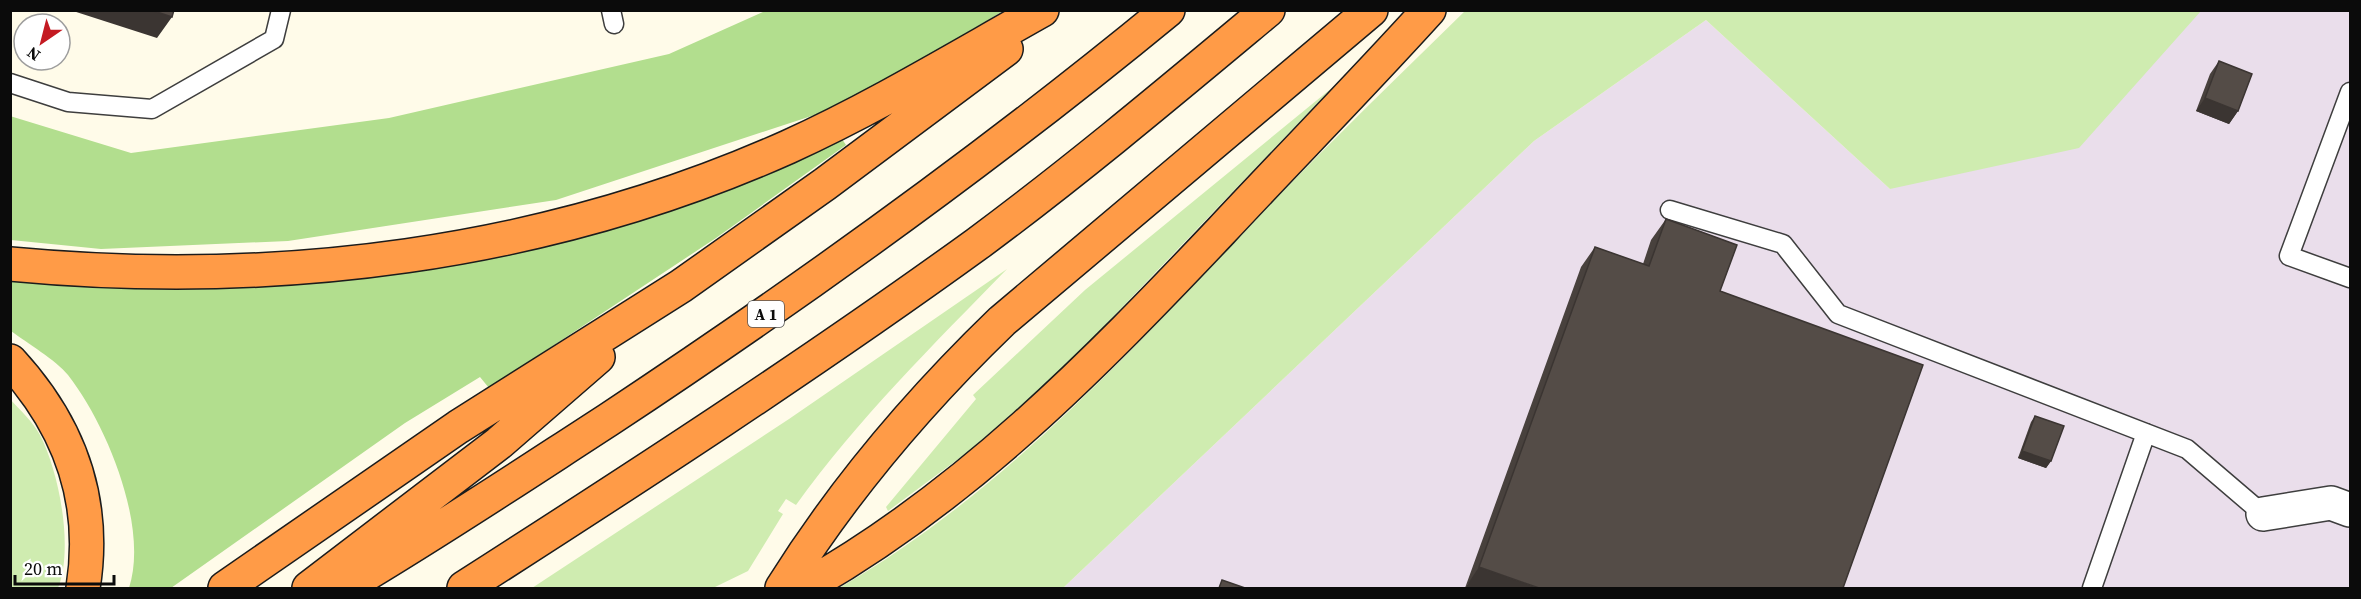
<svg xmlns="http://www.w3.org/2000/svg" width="2361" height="599" viewBox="0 0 2361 599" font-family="'Source Serif 4',serif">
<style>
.industrial{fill:#eadeeb}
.green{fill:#cfecb0}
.forest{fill:#b2de8e}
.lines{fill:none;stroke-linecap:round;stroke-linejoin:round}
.service-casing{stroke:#3e3e3e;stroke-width:21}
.minor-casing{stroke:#3e3e3e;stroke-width:36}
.motorway-casing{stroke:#1c1c1c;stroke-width:36}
.service{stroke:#fff;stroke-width:18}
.minor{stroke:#fff;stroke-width:33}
.motorway{stroke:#ff9b47;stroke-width:33}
.wall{fill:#48413d}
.shaded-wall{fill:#3b3532}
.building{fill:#544c47;stroke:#3b3532;stroke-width:1.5}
.labels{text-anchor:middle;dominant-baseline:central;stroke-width:6;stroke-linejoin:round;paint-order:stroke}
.shield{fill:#fff;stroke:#545454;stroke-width:1.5}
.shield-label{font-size:16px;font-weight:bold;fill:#0b0b0b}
</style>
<rect width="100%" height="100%" fill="#fffbe9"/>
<path class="industrial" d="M 2201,11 L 2350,11 L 2350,588 L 1063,588 L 1534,141 L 1706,20 L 1890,189 Z"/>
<path class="green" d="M 1466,10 L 2201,11 L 2079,148 L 1890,189 L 1706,20 L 1534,141 L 1063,588 L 839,588 C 1005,492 1136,346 1267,208 C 1331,141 1399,76 1466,10 Z
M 1333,87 L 1065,367 L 969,451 L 888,511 L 886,507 L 976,399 L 973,395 L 1085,290 Z
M 1007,269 C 933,345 858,419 796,505 L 786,499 L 778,511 L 783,514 L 748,571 L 713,588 L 532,588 L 789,419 Z
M 10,399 C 20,410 33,422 40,435 C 59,472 74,548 58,588 L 11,588 Z"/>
<path class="forest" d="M 765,11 L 1003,11 L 848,104 L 556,200 L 288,241 L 101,249 L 11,240 L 10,116 L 131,153 L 389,118 L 669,54 Z
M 842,139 L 846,145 L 716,238 L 489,388 L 480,377 L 405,423 L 171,588 L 129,588 C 149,527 107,425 68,375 C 56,360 27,343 11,331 L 10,279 C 304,309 575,265 842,139 Z"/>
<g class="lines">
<g class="service-casing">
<path id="service" d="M 611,10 L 614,24
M 10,83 L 68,102 L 152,109 L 274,39 L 281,10
M 2350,92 L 2289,256 L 2350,278
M 1670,210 L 1783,244 L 1838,314 L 2187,449 L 2263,514
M 2092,588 L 2146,433"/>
</g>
<g class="minor-casing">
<path id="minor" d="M 2263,514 L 2331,503 L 2350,510"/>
</g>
<g class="motorway-casing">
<path id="motorway" d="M 10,264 C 275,289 544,256 788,147 C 876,107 958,57 1042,10
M 10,361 C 70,426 97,501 83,588
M 225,588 L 458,427 L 681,286 L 825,184 L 1006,49
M 309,588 L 499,443 L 598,357
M 343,588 C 433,535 520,477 608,420 C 803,291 987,159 1168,10
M 464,588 C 637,477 810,365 977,244 C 1077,170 1172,90 1268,10
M 782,588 C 844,489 918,402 1002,321 L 1371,10
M 803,588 C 965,497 1094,365 1221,231 C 1290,157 1361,85 1429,10"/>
</g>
<use href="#service" class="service"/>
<use href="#minor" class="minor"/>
<use href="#motorway" class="motorway"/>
</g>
<path class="wall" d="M 2219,61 L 2238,111 L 2229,124 L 2196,111 L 2210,74 Z
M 1666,219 L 1737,245 L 1465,588 L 1581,267 L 1595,247 L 1643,264 L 1651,240 Z
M 2035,416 L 2051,461 L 2046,468 L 2018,458 L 2031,422 Z"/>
<path class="shaded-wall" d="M 70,10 L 151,10 L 172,17 L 157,38 Z
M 2205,98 L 2238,111 L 2229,124 L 2196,111 Z
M 2022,451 L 2051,461 L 2046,468 L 2018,458 Z
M 1479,567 L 1539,588 L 1465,588 Z"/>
<path class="building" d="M 151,10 L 174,10 L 172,17 Z
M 2219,61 L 2252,74 L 2238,111 L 2205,98 Z
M 1666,219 L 1737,245 L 1720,291 L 1923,365 L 1843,588 L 1539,588 L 1479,567 L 1595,247 L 1649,266 Z
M 2035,416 L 2064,426 L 2051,461 L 2022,451 Z
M 1222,580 L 1245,588 L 1219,588 Z"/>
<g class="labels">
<rect class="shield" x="748" y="301" width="36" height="26" rx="4.5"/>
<g class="shield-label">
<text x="766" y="314">A 1</text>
</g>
</g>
<rect width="2361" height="599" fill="none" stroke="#0b0b0b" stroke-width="24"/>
<g transform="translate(42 42) rotate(215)"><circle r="28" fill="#ffffff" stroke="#9d9d9d" stroke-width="1.5"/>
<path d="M0-4.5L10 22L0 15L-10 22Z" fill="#c41a22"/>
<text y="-9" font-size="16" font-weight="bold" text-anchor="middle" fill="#0b0b0b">N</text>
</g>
<path d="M15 575v9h99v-9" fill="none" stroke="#0b0b0b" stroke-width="3"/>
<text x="24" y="575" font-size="18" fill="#0b0b0b" stroke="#ffffff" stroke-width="4.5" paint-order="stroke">20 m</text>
</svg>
